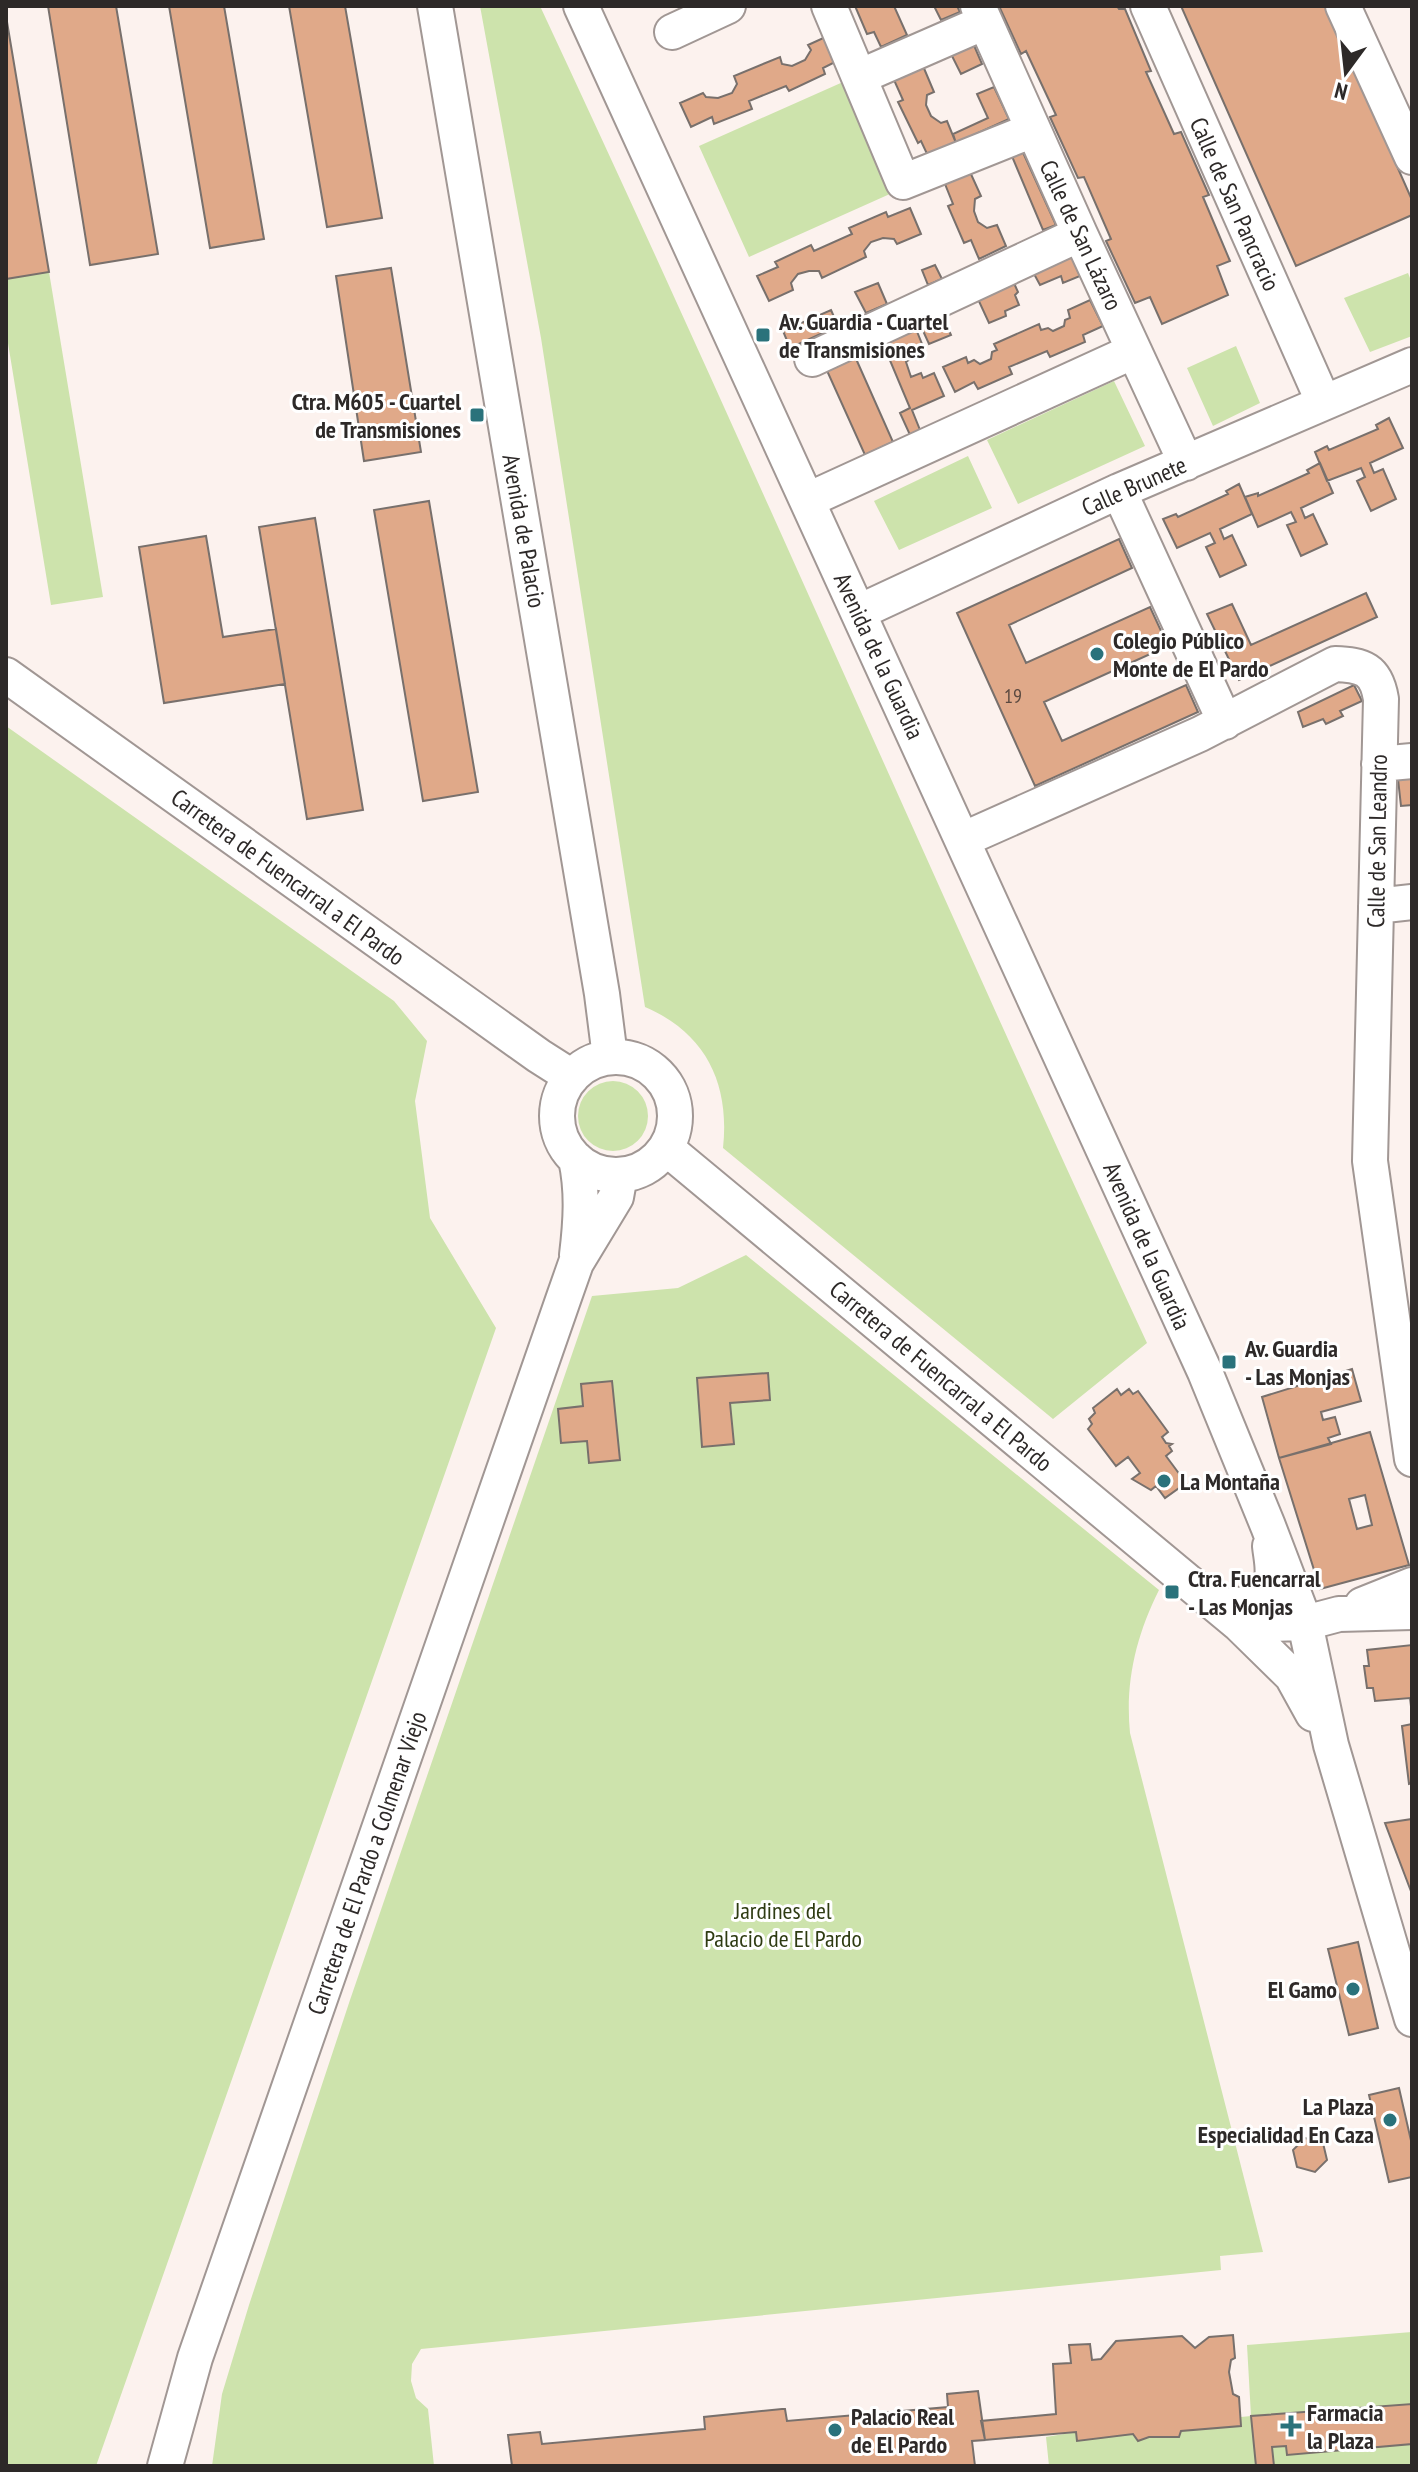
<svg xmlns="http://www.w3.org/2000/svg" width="1418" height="2472" viewBox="0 0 1418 2472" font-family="'PT Sans Narrow',sans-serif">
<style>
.green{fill:#cde3ac}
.building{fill:#e0a989;stroke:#78706c;stroke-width:2;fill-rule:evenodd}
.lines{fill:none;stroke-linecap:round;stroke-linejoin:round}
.minor-casing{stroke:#a19794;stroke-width:38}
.minor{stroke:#fff;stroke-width:34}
.poi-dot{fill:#2a727b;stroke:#fff;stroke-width:3}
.labels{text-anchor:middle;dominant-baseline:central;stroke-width:6;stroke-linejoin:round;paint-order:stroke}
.number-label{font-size:20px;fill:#5a4940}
.street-label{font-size:24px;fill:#2d2928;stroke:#fff}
.poi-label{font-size:24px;font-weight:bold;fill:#2d2928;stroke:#fff;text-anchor:start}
.park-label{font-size:24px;fill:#2e3b12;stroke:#fff}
</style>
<rect width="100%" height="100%" fill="#fcf2ee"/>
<path class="green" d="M 480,6 L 540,6 C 748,450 941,899 1147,1343 L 1053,1419 L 723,1148 C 730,1084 706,1033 645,1007 L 541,338 Z
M 852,78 L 901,189 L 749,257 L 699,146 Z
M 49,272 L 103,597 L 51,605 L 6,331 L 6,279 Z
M 1408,273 L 1412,283 L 1412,336 L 1370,352 L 1344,298 Z
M 1236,346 L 1260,403 L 1213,426 L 1187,368 Z
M 1114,381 L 1145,446 L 1018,504 L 987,440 Z
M 968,456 L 992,508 L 899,550 L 874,501 Z
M 6,726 L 394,1001 L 427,1041 L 415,1101 L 430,1218 L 496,1328 L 96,2466 L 6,2466 Z
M578 1116a35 35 0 1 1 70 0a35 35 0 1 1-70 0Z
M 746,1255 L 1159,1590 C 1136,1636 1125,1682 1130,1733 L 1263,2252 L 1220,2256 L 1221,2270 L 421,2349 L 412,2364 L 411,2381 L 416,2398 L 428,2409 L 434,2466 L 212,2466 L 222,2394 L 249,2305 L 350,2000 L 592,1296 L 678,1288 Z
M 1412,2332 L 1412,2404 L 1251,2417 L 1256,2466 L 1049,2466 L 1046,2437 L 1076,2432 L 1077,2441 L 1133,2434 L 1138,2441 L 1149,2437 L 1179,2437 L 1181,2431 L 1240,2426 L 1241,2417 L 1251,2416 L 1247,2345 Z
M 1412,2444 L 1412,2466 L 1274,2466 L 1272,2447 L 1286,2446 L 1288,2455 Z"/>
<path class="building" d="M 48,6 L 116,6 L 158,254 L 90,265 Z
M 169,6 L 224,6 L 264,239 L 210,248 Z
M 289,6 L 345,6 L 382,218 L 327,227 Z
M 855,6 L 894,6 L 907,35 L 881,47 L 874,32 L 867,34 Z
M 934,6 L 957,6 L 960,12 L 941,20 Z
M 999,6 L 1117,6 L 1119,9 L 1125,9 L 1151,71 L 1146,72 L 1174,134 L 1181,132 L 1209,195 L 1203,197 L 1230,261 L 1217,266 L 1228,295 L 1162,324 L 1150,297 L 1135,303 L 1106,241 L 1111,239 L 1084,177 L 1078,178 L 1050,117 L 1056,115 L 1026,51 L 1021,54 Z
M 1181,6 L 1326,6 L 1412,200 L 1412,215 L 1296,266 Z
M 6,16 L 49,272 L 6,279 Z
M 832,34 L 843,58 L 823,68 L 825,74 L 789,91 L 786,86 L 749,101 L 752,109 L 714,124 L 712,117 L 691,127 L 680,103 L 703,93 L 706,97 L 718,98 L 732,93 L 737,84 L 734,76 L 780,57 L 782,64 L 792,66 L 805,60 L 811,50 L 808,45 Z
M 973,43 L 982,64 L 961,74 L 951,54 Z
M 923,66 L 934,92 L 927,95 L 926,105 L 931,116 L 941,123 L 947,121 L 956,143 L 928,156 L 921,141 L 918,143 L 898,102 L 903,100 L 894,80 Z
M 994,87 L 1009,119 L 956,143 L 953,134 L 988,118 L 977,94 Z
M 1021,148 L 1056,225 L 1043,230 L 1011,154 Z
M 970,172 L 981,196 L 975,199 L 974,211 L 978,222 L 987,228 L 997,225 L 1006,246 L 979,259 L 971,240 L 964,243 L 948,206 L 953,204 L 945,184 Z
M 910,208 L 921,234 L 897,244 L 894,239 L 883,238 L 871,242 L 864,251 L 866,257 L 822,278 L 819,271 L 809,271 L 798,274 L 791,283 L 793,290 L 769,301 L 757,276 L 778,267 L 775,262 L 811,245 L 814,251 L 852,234 L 849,228 L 886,212 L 888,217 Z
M 1071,255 L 1080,276 L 1063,283 L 1061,276 L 1040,285 L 1033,272 Z
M 935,265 L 942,279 L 928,285 L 922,270 Z
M 391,268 L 421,452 L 364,461 L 336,276 Z
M 1013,281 L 1018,292 L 1015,295 L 1019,305 L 1005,311 L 1006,316 L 989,323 L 977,297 Z
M 878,283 L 887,304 L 866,313 L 855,292 Z
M 1090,300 L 1103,326 L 1083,335 L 1085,342 L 1050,357 L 1047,351 L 1009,367 L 1012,374 L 978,389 L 974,382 L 955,392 L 943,367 L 966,357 L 968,363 L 974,360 L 980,364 L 991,359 L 992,352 L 997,350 L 994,344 L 1039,324 L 1041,330 L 1048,328 L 1053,331 L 1064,326 L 1065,320 L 1070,318 L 1068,310 Z
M 831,310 L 838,326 L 790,348 L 783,331 Z
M 941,313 L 951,335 L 929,344 L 919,322 Z
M 914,324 L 924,349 L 906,362 L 911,377 L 921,373 L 923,378 L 934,373 L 944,396 L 912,410 L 920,430 L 910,435 L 900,413 L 910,408 L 881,339 Z
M 853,352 L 893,442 L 865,455 L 824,364 Z
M 1389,418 L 1403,448 L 1370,463 L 1374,473 L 1383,469 L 1396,499 L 1371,511 L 1357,481 L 1365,477 L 1361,468 L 1327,481 L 1315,452 L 1327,446 L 1329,450 L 1378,429 L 1376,425 Z
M 1320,463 L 1333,493 L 1301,508 L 1305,518 L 1313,514 L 1327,544 L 1301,556 L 1287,525 L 1296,522 L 1291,512 L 1258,527 L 1245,497 L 1258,493 L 1258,496 L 1309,473 L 1307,470 Z
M 1239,484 L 1252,514 L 1220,529 L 1224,539 L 1232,535 L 1246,565 L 1220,577 L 1206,547 L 1215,543 L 1210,533 L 1177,548 L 1163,519 L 1176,514 L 1178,517 L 1228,494 L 1226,491 Z
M 429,501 L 478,792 L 423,801 L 374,510 Z
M 315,518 L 363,810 L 307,819 L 259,527 Z
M 206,536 L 223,637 L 276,629 L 285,684 L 164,703 L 139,547 Z
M 1119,539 L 1132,568 L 1009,625 L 1026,663 L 1150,607 L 1168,646 L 1044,702 L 1062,741 L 1186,685 L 1198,712 L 1035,786 L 957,613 Z
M 1366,593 L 1377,617 L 1239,680 L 1207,614 L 1232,604 L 1251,645 Z
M 1354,685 L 1362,701 L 1340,711 L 1343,716 L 1326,724 L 1323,719 L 1303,727 L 1298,712 Z
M 1412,778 L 1412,805 L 1401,806 L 1398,779 Z
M 1352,1369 L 1361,1401 L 1321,1412 L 1323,1420 L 1335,1417 L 1340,1434 L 1328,1438 L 1331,1444 L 1279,1458 L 1262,1397 Z
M 768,1373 L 770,1400 L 730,1403 L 734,1444 L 702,1447 L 697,1378 Z
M 612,1381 L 620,1460 L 589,1463 L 587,1441 L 561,1443 L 558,1409 L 583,1406 L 581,1384 Z
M 1117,1389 L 1121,1395 L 1129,1389 L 1133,1394 L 1138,1391 L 1168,1432 L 1162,1437 L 1166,1443 L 1172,1444 L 1169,1446 L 1172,1451 L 1166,1456 L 1186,1483 L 1165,1498 L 1156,1486 L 1151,1490 L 1132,1479 L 1140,1473 L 1128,1457 L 1116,1466 L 1088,1429 L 1092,1424 L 1089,1419 L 1095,1413 L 1093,1408 Z
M 1370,1432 L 1409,1565 L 1320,1589 L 1279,1458 ZM 1365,1495 L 1372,1525 L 1357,1529 L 1349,1499 Z
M 1412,1645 L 1412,1715 L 1410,1698 L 1375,1701 L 1373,1688 L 1367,1688 L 1364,1666 L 1369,1666 L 1367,1650 Z
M 1412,1724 L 1412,1783 L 1409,1784 L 1402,1726 Z
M 1412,1819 L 1412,1894 L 1385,1823 Z
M 1358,1942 L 1378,2028 L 1349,2035 L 1328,1949 Z
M 1399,2088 L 1412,2145 L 1412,2177 L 1389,2182 L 1369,2095 Z
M 1305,2138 L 1323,2143 L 1327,2160 L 1315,2172 L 1297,2167 L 1293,2150 Z
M 1233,2335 L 1235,2358 L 1231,2360 L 1229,2372 L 1233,2394 L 1239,2397 L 1241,2426 L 1181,2431 L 1179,2437 L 1149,2437 L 1138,2441 L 1133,2434 L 1077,2441 L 1076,2432 L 985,2440 L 981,2421 L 1056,2414 L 1053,2364 L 1071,2363 L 1069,2345 L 1090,2344 L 1092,2360 L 1101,2359 L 1116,2341 L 1182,2336 L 1195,2348 L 1209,2337 Z
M 978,2391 L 985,2440 L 972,2441 L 975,2466 L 512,2466 L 508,2435 L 540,2432 L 542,2444 L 705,2429 L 704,2417 L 782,2409 L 785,2409 L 787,2421 L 948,2407 L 947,2394 Z
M 1412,2404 L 1412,2444 L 1287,2455 L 1286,2446 L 1272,2447 L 1274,2466 L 1256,2466 L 1251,2416 Z"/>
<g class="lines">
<g class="minor-casing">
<path id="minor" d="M 435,6 L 602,994 L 610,1057
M 581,6 L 1205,1372 L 1268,1526 L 1305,1623 L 1331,1745 L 1412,2019
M 829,6 L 903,182 L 1033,130
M 978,6 L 1080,234 L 1186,463
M 1148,6 L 1323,401
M 1343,6 L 1412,157
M 672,32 L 728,6
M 859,77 L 985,22
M 812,359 L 1080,234
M 1119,491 L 1225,722
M 808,500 L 1134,351
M 859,612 L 1119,491 L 1412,365
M 6,675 L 539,1056 L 572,1077
M 1379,764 L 1412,761
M 962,840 L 1200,734 L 1335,664 C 1363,665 1376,669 1381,699 L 1370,1161 L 1412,1459
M 1376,906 L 1412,902
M557 1116a59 59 0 1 1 118 0a59 59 0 1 1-118 0Z
M 666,1148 L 1240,1625 L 1292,1676 L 1313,1714
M 576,1159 C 583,1191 581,1222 577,1255
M 1216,1604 C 1236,1607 1269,1606 1272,1578 C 1274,1568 1271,1556 1270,1546
M 1362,1605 L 1412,1585
M 1240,1625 L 1305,1623 L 1339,1614 L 1412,1612
M 165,2466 L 195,2358 L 563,1300 L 576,1263 L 616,1197 L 620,1175"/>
</g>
<use href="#minor" class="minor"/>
</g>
<g class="poi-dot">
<rect x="755" y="327" width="16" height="16" rx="4"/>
<rect x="469" y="407" width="16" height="16" rx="4"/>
<circle cx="1097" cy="654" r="8"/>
<rect x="1221" y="1354" width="16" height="16" rx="4"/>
<circle cx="1164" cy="1481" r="8"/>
<rect x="1164" y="1584" width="16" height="16" rx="4"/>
<circle cx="1353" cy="1989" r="8"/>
<circle cx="1390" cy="2120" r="8"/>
<path d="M1287 2414h8v8h8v8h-8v8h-8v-8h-8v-8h8z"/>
<circle cx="835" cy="2430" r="8"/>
</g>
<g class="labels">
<g class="number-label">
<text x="1013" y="696">19</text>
</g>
<g class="street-label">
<text transform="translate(1235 204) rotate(66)">Calle de San Pancracio</text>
<text transform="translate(1081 235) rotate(65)">Calle de San Lázaro</text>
<text transform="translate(1134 486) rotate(-24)">Calle Brunete</text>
<text transform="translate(524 531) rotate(80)">Avenida de Palacio</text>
<text transform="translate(879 656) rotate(65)">Avenida de la Guardia</text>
<text transform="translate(1377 841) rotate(-89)">Calle de San Leandro</text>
<text transform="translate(288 877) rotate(36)">Carretera de Fuencarral a El Pardo</text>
<text transform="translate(1147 1246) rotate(66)">Avenida de la Guardia</text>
<text transform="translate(941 1376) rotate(40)">Carretera de Fuencarral a El Pardo</text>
<text transform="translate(367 1863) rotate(-71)">Carretera de El Pardo a Colmenar Viejo</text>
</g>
<g class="poi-label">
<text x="779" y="321">Av. Guardia - Cuartel<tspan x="779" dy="28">de Transmisiones</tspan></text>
<text x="461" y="401" text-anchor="end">Ctra. M605 - Cuartel<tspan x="461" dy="28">de Transmisiones</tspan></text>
<text x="1113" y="640">Colegio Público<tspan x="1113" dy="28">Monte de El Pardo</tspan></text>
<text x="1245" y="1348">Av. Guardia<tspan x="1245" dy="28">- Las Monjas</tspan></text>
<text x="1180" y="1481">La Montaña</text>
<text x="1188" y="1578">Ctra. Fuencarral<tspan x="1188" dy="28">- Las Monjas</tspan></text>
<text x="1337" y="1989" text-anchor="end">El Gamo</text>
<text x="1374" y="2106" text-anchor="end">La Plaza<tspan x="1374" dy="28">Especialidad En Caza</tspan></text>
<text x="1307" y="2412">Farmacia<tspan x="1307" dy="28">la Plaza</tspan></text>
<text x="851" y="2416">Palacio Real<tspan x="851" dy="28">de El Pardo</tspan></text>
</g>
<g class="park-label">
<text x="783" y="1910">Jardines del<tspan x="783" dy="28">Palacio de El Pardo</tspan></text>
</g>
</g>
<rect width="1418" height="2472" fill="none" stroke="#2d2928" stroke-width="16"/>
<g transform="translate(1346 72) rotate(195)" stroke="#ffffff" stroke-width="6" paint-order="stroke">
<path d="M0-6L14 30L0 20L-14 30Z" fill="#2d2928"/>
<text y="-12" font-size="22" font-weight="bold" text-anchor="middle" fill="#2d2928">N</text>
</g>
</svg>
